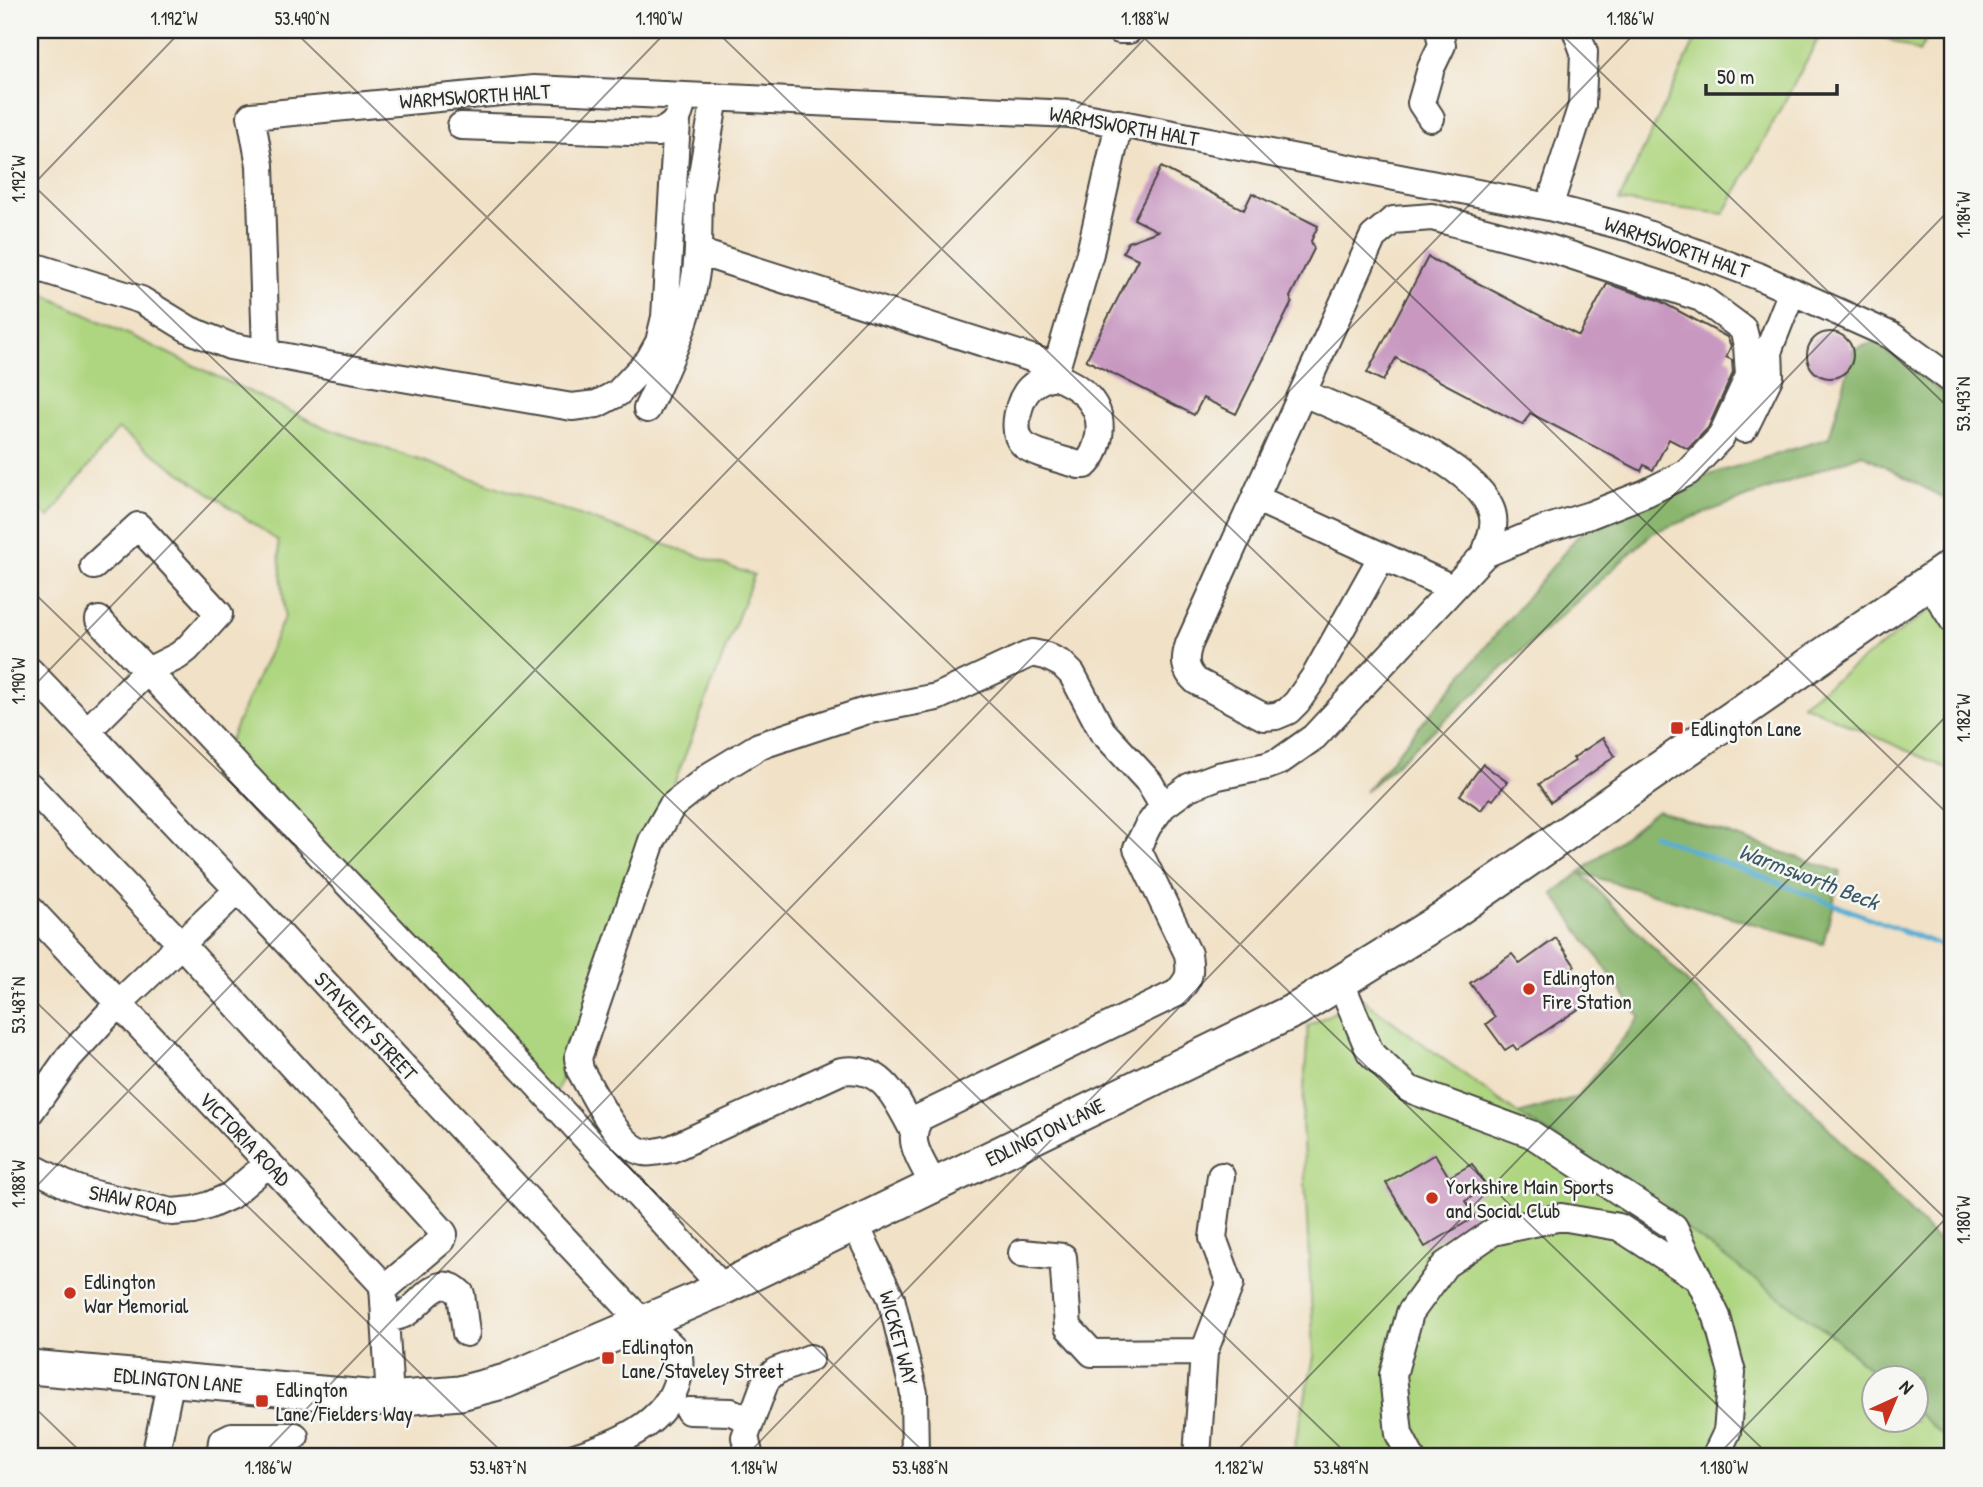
<svg xmlns="http://www.w3.org/2000/svg" width="1983" height="1487" viewBox="0 0 1983 1487" font-family="'Patrick Hand',sans-serif">
<style>
.green{fill:#aed57f;stroke:#6c8055;stroke-width:2}
.forest{fill:#8ab66e;stroke:#5a704c;stroke-width:2}
.lines{fill:none;stroke-linecap:round;stroke-linejoin:round}
.stream{stroke:#56aed3;stroke-width:5}
.building{fill:#c898c1}
.minor-casing{stroke:#494642;stroke-width:30}
.major-casing{stroke:#494642;stroke-width:37}
.minor{stroke:#fff;stroke-width:26}
.major{stroke:#fff;stroke-width:33}
.ticks{fill:none;stroke:#2b2b2b;stroke-width:2;stroke-opacity:0.45}
.poi-dot{fill:#c8321e;stroke:#f6f6f2;stroke-width:2.5}
.labels{text-anchor:middle;dominant-baseline:central;stroke-width:5;stroke-linejoin:round;paint-order:stroke}
.street-label{font-size:21px;fill:#2b2b2b;stroke:#f6f6f2}
.poi-label{font-size:21px;fill:#2b2b2b;stroke:#f6f6f2;text-anchor:start}
.water-label{font-size:23px;font-style:italic;fill:#3a5966;stroke:#f6f6f2}
.neatline{fill:none;stroke:#2b2b2b;stroke-width:2.5}
.ticks-label{font-size:18px;text-anchor:middle;fill:#2b2b2b}
</style>
<rect width="100%" height="100%" fill="#f6f6f2"/>
<filter id="ink" filterUnits="userSpaceOnUse"><feTurbulence type="fractalNoise" baseFrequency=".0143" numOctaves="2"/><feDisplacementMap in="SourceGraphic" scale="14" xChannelSelector="R" yChannelSelector="G"/><feConvolveMatrix kernelMatrix="1 2 1 2 8 2 1 2 1" color-interpolation-filters="sRGB"/></filter>
<filter id="wash" filterUnits="userSpaceOnUse"><feTurbulence type="fractalNoise" baseFrequency=".00686" numOctaves="4" result="noise"/><feDisplacementMap in="SourceGraphic" scale="28" xChannelSelector="R" yChannelSelector="G"/><feGaussianBlur stdDeviation="1.57" result="paint"/><feColorMatrix in="noise" values="0 0 0 0 0 0 0 0 0 0 0 0 0 0 0 0 0 1.4 0 .05"/><feComposite in="paint" operator="in"/></filter>
<g filter="url(#wash)">
<rect width="100%" height="100%" fill="#f1e1c6"/>
<path class="green" d="M 1700,30 L 1823,30 L 1724,214 L 1619,201 Z
M 1868,30 L 1931,30 L 1919,52 Z
M 30,288 L 326,428 L 754,575 L 552,1103 L 226,748 L 285,616 L 278,541 L 118,429 L 49,517 L 30,505 Z
M 1953,593 L 1953,771 L 1802,704 Z
M 1361,998 L 1518,1114 L 1603,1168 L 1835,1338 L 1880,1378 L 1874,1378 L 1874,1420 L 1916,1420 L 1917,1412 L 1953,1445 L 1953,1457 L 1292,1457 L 1314,1357 L 1302,1123 L 1308,1026 Z"/>
<path class="forest" d="M 1875,342 L 1953,400 L 1953,503 L 1862,454 L 1654,532 L 1365,792 L 1601,508 L 1829,438 L 1854,349 Z
M 1657,810 L 1841,872 L 1823,944 L 1581,873 L 1953,1256 L 1953,1445 L 1917,1412 L 1916,1378 L 1880,1378 L 1835,1338 L 1603,1168 L 1518,1114 L 1577,1097 L 1640,1017 L 1553,894 Z"/>
<g class="lines">
<path class="stream" d="M 1653,835 L 1953,950"/>
</g>
<g id="blocks">
<path class="building" d="M 1161,167 L 1244,210 L 1252,193 L 1318,226 L 1311,241 L 1314,249 L 1290,297 L 1292,302 L 1236,414 L 1203,398 L 1194,415 L 1086,360 L 1138,259 L 1123,252 L 1128,242 L 1158,231 L 1134,219 Z
M 1428,257 L 1579,336 L 1607,284 L 1658,300 L 1727,337 L 1731,346 L 1726,357 L 1732,360 L 1733,373 L 1708,428 L 1688,449 L 1669,439 L 1653,470 L 1644,465 L 1641,471 L 1530,413 L 1523,425 L 1396,358 L 1383,381 L 1367,373 Z
M1807 355a23 23 0 1 1 46 0a23 23 0 1 1-46 0Z
M 1603,738 L 1615,756 L 1551,802 L 1539,784 L 1575,761 L 1573,758 Z
M 1483,764 L 1507,782 L 1493,800 L 1490,798 L 1481,810 L 1460,795 Z
M 1556,938 L 1575,966 L 1570,969 L 1592,1000 L 1517,1050 L 1513,1045 L 1505,1050 L 1486,1024 L 1495,1017 L 1470,983 L 1512,954 L 1520,964 Z
M 1435,1154 L 1449,1177 L 1472,1164 L 1487,1188 L 1465,1201 L 1475,1217 L 1425,1247 L 1386,1183 Z"/>
</g>
</g>
<g filter="url(#ink)">
<use href="#blocks" fill-opacity="0" stroke="#494642" stroke-width="2"/>
<g class="lines">
<g class="minor-casing">
<path id="minor" d="M 1119,30 L 1129,30
M 715,97 L 699,192 L 698,249 L 708,255 L 726,261 L 1056,366
M 1431,118 L 1421,103 L 1431,68 L 1442,45 L 1439,30
M 461,126 L 658,133 C 672,127 677,122 681,108
M 1549,207 L 1582,105 L 1584,52 L 1576,30
M 30,265 L 141,300 L 190,330 L 230,346 L 333,366 L 572,407 L 597,404 L 618,393 L 649,360 L 659,342 L 665,317 L 677,121
M 266,352 L 260,165 L 251,116 L 534,89 L 1070,114 L 1549,207 L 1634,229 L 1758,276 L 1892,336 L 1953,381
M 1054,376 C 1081,386 1104,404 1099,436 C 1097,447 1094,457 1085,465 L 1079,465 C 1065,460 1033,454 1023,444 C 1010,431 1019,399 1030,388 C 1036,382 1046,377 1054,376 L 1090,253 L 1119,123
M 1303,393 C 1350,413 1470,460 1490,507 C 1498,523 1490,538 1485,554
M 647,409 C 671,357 696,307 698,249
M 1744,429 L 1770,376 L 1769,349 L 1792,291
M 1255,498 L 1382,556
M 1929,582 L 1953,620
M 99,620 L 534,1081 L 723,1288
M 30,671 L 238,890 L 643,1323 C 653,1332 674,1344 679,1357 C 680,1363 679,1372 678,1378 C 668,1424 614,1445 574,1457
M 87,731 L 146,672 L 178,656 L 187,649 L 219,614 L 138,526 L 94,566
M 30,786 L 182,945 L 442,1231 L 444,1234 L 442,1240 L 383,1290
M 30,909 L 383,1285 L 390,1399
M 1341,983 L 1370,1052 L 1409,1089 L 1531,1134 L 1674,1227 L 1717,1317 L 1732,1373 L 1727,1432 L 1715,1457
M 30,1112 L 69,1057 L 117,1005 L 238,890
M 912,1128 C 895,1097 883,1065 841,1071 L 671,1149 C 662,1150 651,1154 643,1152 C 617,1145 593,1092 580,1070 L 578,1058 L 652,841 L 672,806 L 711,775 L 759,746 L 865,711 L 937,697 L 1032,653 L 1046,656 L 1062,664 L 1072,674 L 1102,731 L 1149,782 L 1163,806
M 30,1166 L 65,1184 L 86,1192 L 172,1212 L 194,1210 L 210,1205 L 230,1196 L 269,1163
M 934,1186 C 923,1162 903,1141 921,1117 L 1177,993 C 1190,978 1191,975 1188,954 L 1137,848 L 1148,826 L 1163,806 L 1189,787 L 1218,776 L 1267,766 L 1280,761 L 1314,737 L 1485,554 L 1542,530 L 1590,515 L 1646,493 L 1688,472 L 1721,437 L 1749,376 L 1747,345 L 1743,329 L 1701,298 L 1549,248 L 1432,217 L 1393,220 L 1373,237 L 1189,644 C 1184,659 1184,670 1196,681 L 1264,717 L 1276,716 L 1288,711 L 1297,702 L 1315,676 L 1382,556 L 1452,588
M 855,1224 L 891,1298 L 914,1393 L 915,1457
M 1022,1253 L 1063,1257 L 1068,1327 L 1092,1353 L 1204,1352
M 385,1319 C 392,1317 400,1317 406,1313 C 425,1301 438,1271 461,1294 L 466,1333
M 689,1411 L 731,1412 L 751,1421
M 155,1457 L 171,1379
M 220,1457 L 222,1441 L 232,1436 L 295,1436
M 750,1457 L 745,1437 L 766,1380 L 776,1371 L 810,1358
M 1197,1457 L 1204,1352 L 1230,1284 L 1213,1238 L 1221,1176
M 1411,1457 L 1399,1434 L 1393,1375 L 1410,1313 L 1445,1265 L 1493,1232 L 1561,1217 L 1619,1227 L 1699,1279"/>
</g>
<g class="major-casing">
<path id="major" d="M 30,1367 L 390,1399 L 460,1393 L 506,1381 L 723,1288 L 1297,1009 L 1447,916 L 1953,565"/>
</g>
<use href="#minor" class="minor"/>
<use href="#major" class="major"/>
</g>
</g>
<path class="ticks" d="M 293,30 L 1771,1457M 715,30 L 1953,1226M 1136,30 L 1953,819M 1557,30 L 1953,412M 30,182 L 1350,1457M 30,188 L 182,30M 30,589 L 929,1457M 30,690 L 668,30M 30,996 L 507,1457M 30,1193 L 1153,30M 30,1403 L 86,1457M 260,1457 L 1638,30M 745,1457 L 1953,206M 1231,1457 L 1953,709M 1716,1457 L 1953,1211"/>
<g class="poi-dot">
<rect x="1670" y="721" width="14" height="14" rx="3.5"/>
<circle cx="1529" cy="989" r="7"/>
<circle cx="1432" cy="1198" r="7"/>
<circle cx="70" cy="1293" r="7"/>
<rect x="601" y="1351" width="14" height="14" rx="3.5"/>
<rect x="255" y="1394" width="14" height="14" rx="3.5"/>
</g>
<g class="labels">
<g class="street-label">
<text transform="translate(475 96) rotate(-4)">WARMSWORTH HALT</text>
<text transform="translate(1124 126) rotate(10)">WARMSWORTH HALT</text>
<text transform="translate(1677 247) rotate(19)">WARMSWORTH HALT</text>
<text transform="translate(366 1026) rotate(47)">STAVELEY STREET</text>
<text transform="translate(1045 1132) rotate(-26)">EDLINGTON LANE</text>
<text transform="translate(245 1139) rotate(46)">VICTORIA ROAD</text>
<text transform="translate(133 1200) rotate(11)">SHAW ROAD</text>
<text transform="translate(899 1338) rotate(75)">WICKET WAY</text>
<text transform="translate(178 1380) rotate(5)">EDLINGTON LANE</text>
</g>
<g class="poi-label">
<text x="1691" y="728">Edlington Lane</text>
<text x="1543" y="977">Edlington<tspan x="1543" dy="24">Fire Station</tspan></text>
<text x="1446" y="1186">Yorkshire Main Sports<tspan x="1446" dy="24">and Social Club</tspan></text>
<text x="84" y="1281">Edlington<tspan x="84" dy="24">War Memorial</tspan></text>
<text x="622" y="1346">Edlington<tspan x="622" dy="24">Lane/Staveley Street</tspan></text>
<text x="276" y="1389">Edlington<tspan x="276" dy="24">Lane/Fielders Way</tspan></text>
</g>
<g class="water-label">
<text transform="translate(1809 876) rotate(21)">Warmsworth Beck</text>
</g>
</g>
<rect width="1983" height="1487" fill="none" stroke="#f6f6f2" stroke-width="77"/>
<g transform="translate(1895 1399) rotate(44)"><circle r="33" fill="#f6f6f2" stroke="#a5a5a2" stroke-width="2"/>
<path d="M0-5L12 26L0 18L-12 26Z" fill="#c8321e"/>
<text y="-10" font-size="19" font-weight="bold" text-anchor="middle" fill="#2b2b2b">N</text>
</g>
<path d="M1706 84v10h131v-10" fill="none" stroke="#2b2b2b" stroke-width="3.5"/>
<text x="1717" y="84" font-size="21" fill="#2b2b2b" stroke="#f6f6f2" stroke-width="5" paint-order="stroke">50 m</text>
<rect x="38" y="38" width="1906" height="1410" class="neatline"/>
<g class="ticks-label">
<text x="174" y="25">1.192°W</text>
<text x="302" y="25">53.490°N</text>
<text x="659" y="25">1.190°W</text>
<text x="1145" y="25">1.188°W</text>
<text x="1630" y="25">1.186°W</text>
<text transform="translate(19 179) rotate(-90)" y="6">1.192°W</text>
<text transform="translate(1964 215) rotate(-90)" y="6">1.184°W</text>
<text transform="translate(1964 404) rotate(-90)" y="6">53.493°N</text>
<text transform="translate(19 681) rotate(-90)" y="6">1.190°W</text>
<text transform="translate(1964 718) rotate(-90)" y="6">1.182°W</text>
<text transform="translate(19 1005) rotate(-90)" y="6">53.487°N</text>
<text transform="translate(19 1184) rotate(-90)" y="6">1.188°W</text>
<text transform="translate(1964 1220) rotate(-90)" y="6">1.180°W</text>
<text x="268" y="1474">1.186°W</text>
<text x="498" y="1474">53.487°N</text>
<text x="754" y="1474">1.184°W</text>
<text x="920" y="1474">53.488°N</text>
<text x="1239" y="1474">1.182°W</text>
<text x="1341" y="1474">53.489°N</text>
<text x="1724" y="1474">1.180°W</text>
</g>
</svg>
